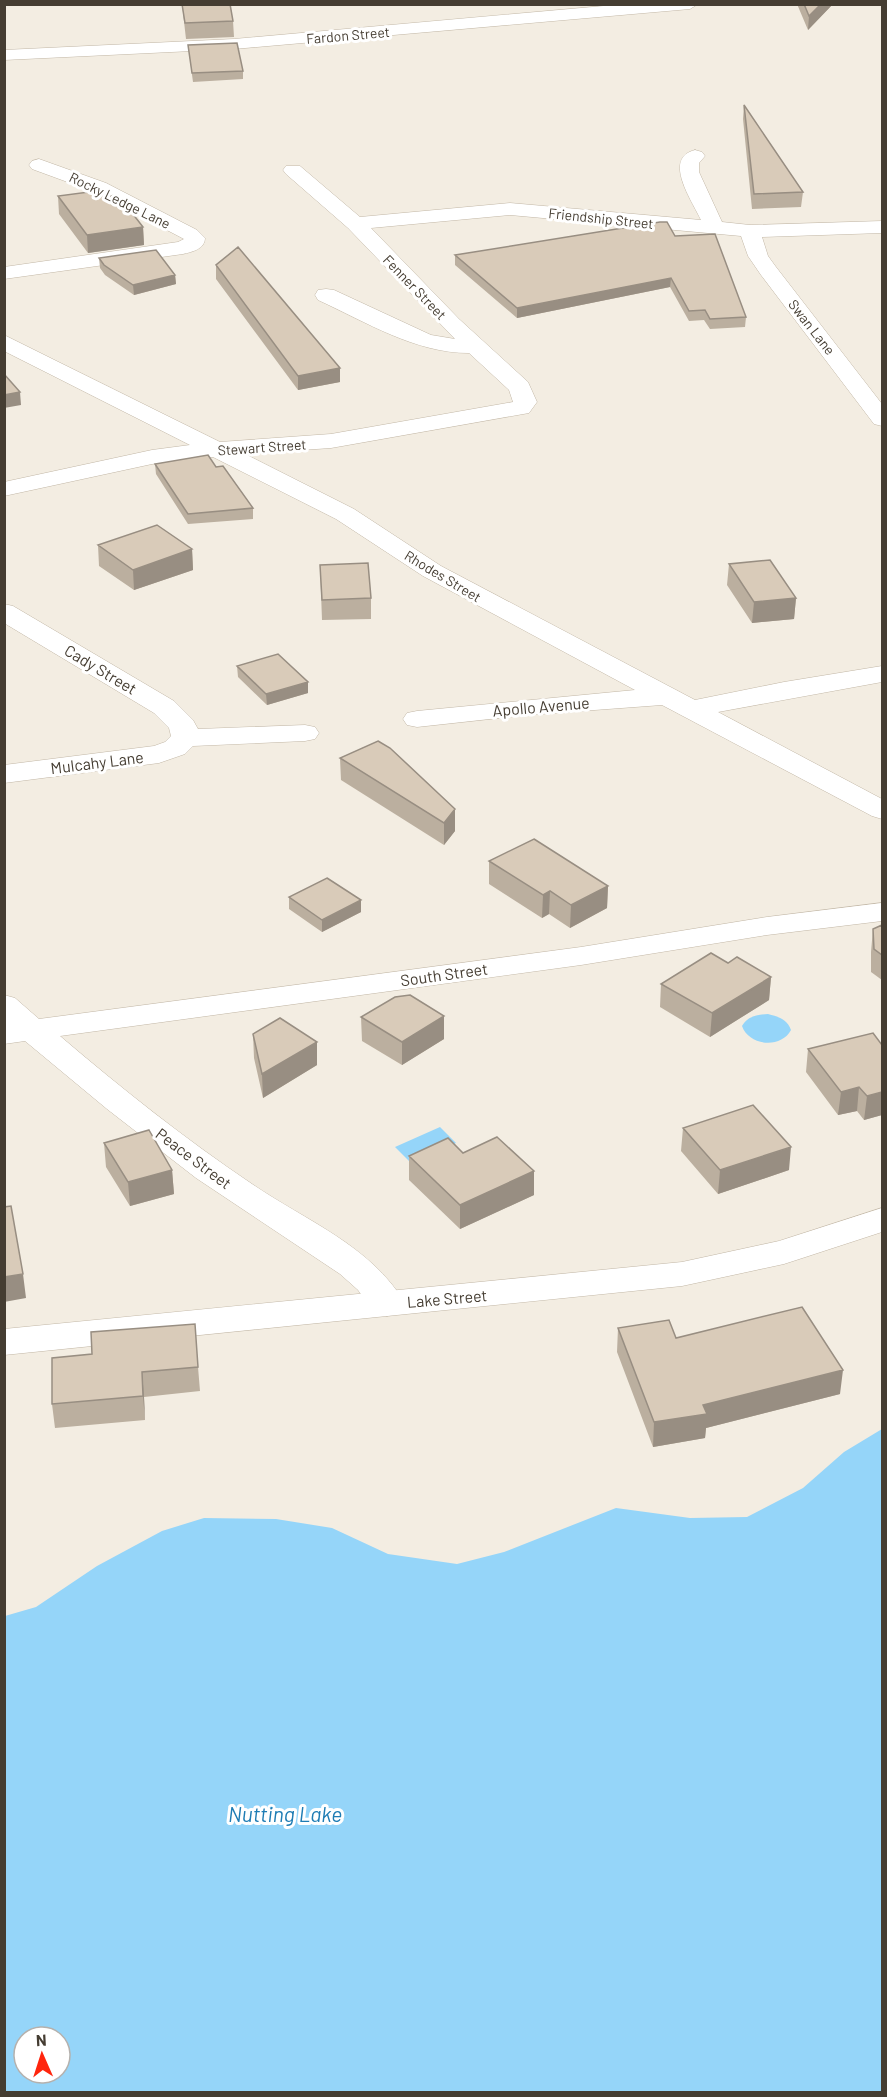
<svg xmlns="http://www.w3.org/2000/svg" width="887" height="2097" viewBox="0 0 887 2097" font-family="Barlow,sans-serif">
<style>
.water{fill:#95d5f9;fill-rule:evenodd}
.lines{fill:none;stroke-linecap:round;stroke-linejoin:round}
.minor-casing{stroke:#c2b7a6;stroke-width:1}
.tertiary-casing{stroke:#c2b7a6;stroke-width:1}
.minor{fill:#fff;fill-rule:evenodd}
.tertiary{fill:#fff;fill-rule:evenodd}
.wall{fill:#bbaf9f}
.shaded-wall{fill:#988e82}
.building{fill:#d9cbb9;stroke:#988e82;stroke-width:1.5}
.labels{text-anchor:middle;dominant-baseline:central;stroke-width:6;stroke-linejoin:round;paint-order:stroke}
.far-street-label{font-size:14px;fill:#453d32;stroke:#fff}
.street-label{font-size:16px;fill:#453d32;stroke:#fff}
.near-water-label{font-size:21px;font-style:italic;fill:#1e7cb4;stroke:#fff}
</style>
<rect width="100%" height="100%" fill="#f3ede2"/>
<path class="water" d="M 768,1014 C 779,1017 787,1019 791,1030 C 781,1049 749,1046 742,1026 C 748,1016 756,1015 768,1014 Z
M 440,1127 L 456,1143 L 411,1163 L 395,1147 Z
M 882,1429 L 882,2092 L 5,2092 L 5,1616 L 36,1607 L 97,1566 L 162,1531 L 204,1518 L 276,1519 L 332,1528 L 388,1554 L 457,1564 L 504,1552 L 616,1508 L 690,1518 L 747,1517 L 803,1488 L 844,1452 ZM 24,2037 L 60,2037 L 60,2073 L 24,2073 Z"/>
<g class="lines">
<g class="minor-casing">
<path id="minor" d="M 626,4 L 698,4 L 690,9 L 234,49 L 4,60 L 4,50 L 234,39 Z
M 695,150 L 702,152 L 705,156 L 699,163 L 699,172 L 722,222 L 750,225 L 882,221 L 882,233 L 762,237 L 768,256 L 776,267 L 882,404 L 882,426 L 874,424 L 761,275 L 748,256 L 741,236 L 510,215 L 371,228 L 459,319 L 528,382 L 537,402 L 529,413 L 331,448 L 245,454 L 354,509 L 441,566 L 695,700 L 784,682 L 882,666 L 882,682 L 718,712 L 882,799 L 882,819 L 872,816 L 662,705 L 527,715 L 417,727 L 407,725 L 403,719 L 407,713 L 417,711 L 635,690 L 423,576 L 336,519 L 213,457 L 152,464 L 4,496 L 4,482 L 152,450 L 190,445 L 4,351 L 4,335 L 220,442 L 331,434 L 513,402 L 509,390 L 469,353 C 415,353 366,322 318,300 L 315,295 L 318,290 L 326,289 L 334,290 L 431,335 L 455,339 L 348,228 L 286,174 L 283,170 L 286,166 L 300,166 L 360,217 L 510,203 L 701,220 C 692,201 662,158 695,150 Z
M 39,159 L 106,183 L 197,230 L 205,238 C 205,249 192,252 183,254 L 4,279 L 4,267 L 178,242 L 184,239 L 92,191 L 32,169 L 29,165 L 32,161 Z
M 4,604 L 13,606 L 174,701 L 193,720 L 198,729 L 305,725 L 315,727 L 319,733 L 315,739 L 305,741 L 193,746 L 185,754 L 159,763 L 4,783 L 4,765 L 154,746 L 165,742 L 171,736 L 169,728 L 154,713 L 4,623 Z
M 882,903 L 882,921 L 767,935 L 581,965 L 60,1036 C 121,1088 185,1139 252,1184 C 306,1221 370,1245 405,1303 L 400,1312 L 387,1316 L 374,1312 L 358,1290 L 340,1274 L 196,1178 L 107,1109 L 25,1041 L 4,1044 L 4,995 L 15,998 L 39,1019 L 581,947 L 767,917 Z"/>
</g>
<g class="tertiary-casing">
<path id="tertiary" d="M 882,1208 L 882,1232 L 784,1264 L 682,1286 L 4,1355 L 4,1329 L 682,1262 L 779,1241 Z"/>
</g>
<use href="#minor" class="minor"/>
<use href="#tertiary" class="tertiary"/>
</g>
<path class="wall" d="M 182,4 L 230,4 L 233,21 L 234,37 L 186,39 Z
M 797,4 L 833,4 L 808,30 Z
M 188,45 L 243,71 L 243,79 L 193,82 Z
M 744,105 L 803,192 L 801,207 L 752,209 L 743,119 Z
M 58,196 L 109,196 L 143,227 L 144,245 L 88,253 L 59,214 Z
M 675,236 L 746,317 L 745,327 L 710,329 L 704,320 L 689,321 L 670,287 L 517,318 L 455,265 L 455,255 Z
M 99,258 L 175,275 L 176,284 L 134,295 L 105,275 L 100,268 Z
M 216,265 L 340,368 L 340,382 L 298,390 L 216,279 Z
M 155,464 L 216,467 L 253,508 L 253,519 L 188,524 L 156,474 Z
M 98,545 L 192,549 L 193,570 L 134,590 L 99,566 Z
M 729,564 L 796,598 L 794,619 L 752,623 L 727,585 Z
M 320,565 L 371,598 L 371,619 L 322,620 Z
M 237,666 L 308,682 L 308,693 L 267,705 L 238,677 Z
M 378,741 L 455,831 L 444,845 L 341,780 L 340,758 Z
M 489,861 L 608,886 L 607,908 L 570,928 L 549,914 L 542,918 L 489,884 Z
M 289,897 L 361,912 L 322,932 L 289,909 Z
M 882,925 L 882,980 L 871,972 L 871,952 L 873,929 Z
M 728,963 L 771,977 L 769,1000 L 710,1037 L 660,1007 L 661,984 Z
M 361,1017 L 444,1039 L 402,1065 L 362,1041 Z
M 253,1034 L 317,1065 L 263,1098 L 254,1058 Z
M 882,1045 L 882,1115 L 864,1120 L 857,1111 L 838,1115 L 806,1072 L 808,1049 Z
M 683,1128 L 789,1170 L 718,1194 L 681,1151 Z
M 104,1143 L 172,1170 L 174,1194 L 130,1206 L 106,1167 Z
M 463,1153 L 534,1171 L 534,1195 L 460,1229 L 409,1180 L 409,1156 Z
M 618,1328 L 676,1338 L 840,1394 L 706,1428 L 705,1438 L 653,1447 L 617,1352 Z
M 52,1358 L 198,1367 L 200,1391 L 144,1397 L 145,1420 L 55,1428 L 52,1404 Z"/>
<path class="shaded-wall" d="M 821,4 L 833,4 L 808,30 L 809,16 Z
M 143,227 L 144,245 L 88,253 L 87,235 Z
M 175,275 L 176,284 L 134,295 L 133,285 Z
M 671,278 L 670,287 L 517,318 L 517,308 Z
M 340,368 L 340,382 L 298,390 L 298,376 Z
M 20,392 L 21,405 L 4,408 L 4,395 Z
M 192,549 L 193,570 L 134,590 L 133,570 Z
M 796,598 L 794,619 L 752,623 L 754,602 Z
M 308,682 L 308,693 L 267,705 L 266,694 Z
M 455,809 L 455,831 L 444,845 L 444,823 Z
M 608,886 L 607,908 L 570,928 L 571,905 Z
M 550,891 L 549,914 L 542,918 L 543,895 Z
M 361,900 L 361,912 L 322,932 L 322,920 Z
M 771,977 L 769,1000 L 710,1037 L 712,1013 Z
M 444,1016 L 444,1039 L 402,1065 L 402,1042 Z
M 317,1042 L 317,1065 L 263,1098 L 262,1074 Z
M 859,1087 L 857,1111 L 838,1115 L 841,1092 Z
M 882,1092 L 882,1115 L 864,1120 L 867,1096 Z
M 791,1147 L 789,1170 L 718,1194 L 720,1170 Z
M 172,1170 L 174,1194 L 130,1206 L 128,1182 Z
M 534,1171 L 534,1195 L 460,1229 L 460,1205 Z
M 23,1274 L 26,1298 L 4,1302 L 4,1277 Z
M 843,1370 L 840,1394 L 706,1428 L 705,1438 L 653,1447 L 654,1422 L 703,1405 Z
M 142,1372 L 144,1397 L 145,1420 L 143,1396 Z"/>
<path class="building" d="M 182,4 L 230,4 L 233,21 L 185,23 Z
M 804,4 L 821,4 L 809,16 Z
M 237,43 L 243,71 L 192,73 L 188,45 Z
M 744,105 L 803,192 L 754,194 Z
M 104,190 L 109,196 L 118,195 L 143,227 L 87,235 L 58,196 Z
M 660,222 L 667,222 L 675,236 L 715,234 L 746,317 L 710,319 L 705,310 L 689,311 L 671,278 L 517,308 L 455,255 Z
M 238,247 L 340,368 L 298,376 L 216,265 Z
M 156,250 L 175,275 L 133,285 L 104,265 L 99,258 Z
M 4,374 L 20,392 L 4,395 Z
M 208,455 L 216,467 L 223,466 L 253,508 L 188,514 L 155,464 Z
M 157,525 L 192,549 L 133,570 L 98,545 Z
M 770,560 L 796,598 L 754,602 L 729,564 Z
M 368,563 L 371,598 L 322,600 L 320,565 Z
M 278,654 L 308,682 L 266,694 L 237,666 Z
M 378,741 L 390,748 L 455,809 L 444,823 L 340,758 Z
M 534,839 L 608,886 L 571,905 L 550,891 L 543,895 L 489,861 Z
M 327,878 L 361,900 L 322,920 L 289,897 Z
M 882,925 L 882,955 L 874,949 L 873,929 Z
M 711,953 L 728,963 L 737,957 L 771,977 L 712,1013 L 661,984 Z
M 410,995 L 444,1016 L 402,1042 L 361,1017 L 395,997 Z
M 280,1018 L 317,1042 L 262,1074 L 253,1034 Z
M 873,1033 L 882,1045 L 882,1092 L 867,1096 L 859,1087 L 841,1092 L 808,1049 Z
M 753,1105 L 791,1147 L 720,1170 L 683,1128 Z
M 149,1130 L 172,1170 L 128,1182 L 104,1143 Z
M 497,1137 L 534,1171 L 460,1205 L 409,1156 L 448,1138 L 463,1153 Z
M 11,1206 L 23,1274 L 4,1277 L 4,1207 Z
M 802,1307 L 843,1370 L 703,1405 L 707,1414 L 654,1422 L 618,1328 L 669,1320 L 676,1338 Z
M 195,1324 L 198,1367 L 142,1372 L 143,1396 L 52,1404 L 52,1358 L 92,1354 L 91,1332 Z"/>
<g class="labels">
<g class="far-street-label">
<text transform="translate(348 35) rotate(-5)">Fardon Street</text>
<text transform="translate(120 200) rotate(26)">Rocky Ledge Lane</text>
<text transform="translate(601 218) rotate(6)">Friendship Street</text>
<text transform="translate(415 287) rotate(46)">Fenner Street</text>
<text transform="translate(812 327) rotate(52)">Swan Lane</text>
<text transform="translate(262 447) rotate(-4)">Stewart Street</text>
<text transform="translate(443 576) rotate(31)">Rhodes Street</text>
</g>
<g class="street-label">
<text transform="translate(101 669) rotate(31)">Cady Street</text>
<text transform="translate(541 706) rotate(-5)">Apollo Avenue</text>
<text transform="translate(97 762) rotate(-7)">Mulcahy Lane</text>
<text transform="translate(444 974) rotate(-8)">South Street</text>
<text transform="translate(194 1158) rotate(37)">Peace Street</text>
<text transform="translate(447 1298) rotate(-5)">Lake Street</text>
</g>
<g class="near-water-label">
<text x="285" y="1813">Nutting Lake</text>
</g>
</g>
<rect width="887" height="2097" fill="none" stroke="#453d32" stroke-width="12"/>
<g transform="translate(42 2055) rotate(357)"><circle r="28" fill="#ffffff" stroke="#b5b1ad" stroke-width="1.5"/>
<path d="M0-4.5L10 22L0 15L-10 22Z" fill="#ff250d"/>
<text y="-9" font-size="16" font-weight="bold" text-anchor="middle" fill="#453d32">N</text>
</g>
</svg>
